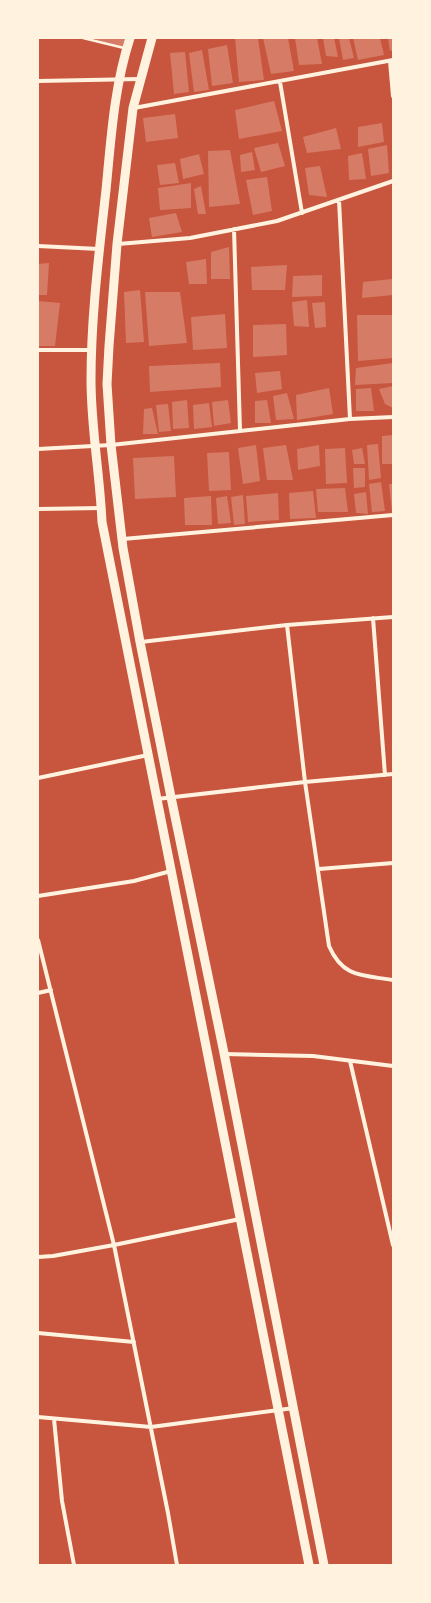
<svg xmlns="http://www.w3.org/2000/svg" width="431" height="1603" viewBox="0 0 431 1603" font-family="'Source Sans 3',sans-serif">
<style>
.building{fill:#d67c66}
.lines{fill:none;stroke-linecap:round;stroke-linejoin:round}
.service{stroke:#fff3e0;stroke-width:2.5}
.minor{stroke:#fff3e0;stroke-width:4}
.trunk{stroke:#fff3e0;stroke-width:9}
</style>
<rect width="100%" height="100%" fill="#c8553d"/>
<path class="building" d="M 90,38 L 129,38 L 127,48 Z
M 235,38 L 258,38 L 264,80 L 239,82 Z
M 263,38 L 288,38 L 294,71 L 271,74 Z
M 295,38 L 317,38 L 322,64 L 299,65 Z
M 323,38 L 334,38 L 338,57 L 326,56 Z
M 339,38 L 349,38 L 354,58 L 343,60 Z
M 353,38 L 380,38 L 384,55 L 358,60 Z
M 388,38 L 393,38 L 393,50 L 390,51 Z
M 227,45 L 233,83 L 212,86 L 208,49 Z
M 202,50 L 209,90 L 194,92 L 189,53 Z
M 185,52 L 189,92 L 174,94 L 170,53 Z
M 274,101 L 282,131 L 239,139 L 235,110 Z
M 175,114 L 178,138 L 146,142 L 143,118 Z
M 382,123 L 384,142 L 358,147 L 358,127 Z
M 336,128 L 341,149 L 307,153 L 303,137 Z
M 278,143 L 285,166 L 261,172 L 254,148 Z
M 387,145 L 389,173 L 371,176 L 368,149 Z
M 230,150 L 240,204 L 209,207 L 208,151 Z
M 252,152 L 255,170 L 241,172 L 240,155 Z
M 362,153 L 366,179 L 349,180 L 348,156 Z
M 199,154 L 204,174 L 183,179 L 180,159 Z
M 175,163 L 179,183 L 160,185 L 157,165 Z
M 320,166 L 327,197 L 309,195 L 305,168 Z
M 267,177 L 272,211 L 253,215 L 246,180 Z
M 191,183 L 191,208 L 160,210 L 158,188 Z
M 201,186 L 206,214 L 198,214 L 194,189 Z
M 176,213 L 182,232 L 152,237 L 149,218 Z
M 229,247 L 230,279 L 211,279 L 211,252 Z
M 206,259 L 207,284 L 189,284 L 186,262 Z
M 49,263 L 47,295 L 38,295 L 38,264 Z
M 287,265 L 285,290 L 252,290 L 251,267 Z
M 322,275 L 322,296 L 292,297 L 293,276 Z
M 392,279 L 393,295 L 362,298 L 363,282 Z
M 140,290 L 144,342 L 126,343 L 124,292 Z
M 145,292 L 180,292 L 187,343 L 149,346 Z
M 307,300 L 309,327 L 294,326 L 292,302 Z
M 38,301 L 60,303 L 55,346 L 38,346 Z
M 325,302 L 326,327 L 315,328 L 312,303 Z
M 225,314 L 227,348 L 193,350 L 191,317 Z
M 357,315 L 392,315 L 393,358 L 358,361 Z
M 286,324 L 287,355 L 253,357 L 253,325 Z
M 220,363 L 221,387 L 150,392 L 149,366 Z
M 393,363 L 393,383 L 355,385 L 356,368 Z
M 280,371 L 282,389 L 257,393 L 255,373 Z
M 393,386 L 393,408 L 385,404 L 379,389 Z
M 329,388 L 333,414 L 297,420 L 296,395 Z
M 371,388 L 374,411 L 356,411 L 356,389 Z
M 287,393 L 294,419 L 276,420 L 273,396 Z
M 187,400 L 189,428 L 173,429 L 172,402 Z
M 228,400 L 231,423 L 214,426 L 212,402 Z
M 267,400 L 271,423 L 255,423 L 255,401 Z
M 209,403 L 212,427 L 194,429 L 193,405 Z
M 168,404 L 171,431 L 159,432 L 156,405 Z
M 152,408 L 158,434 L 143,434 L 144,409 Z
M 393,435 L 393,464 L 382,464 L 382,436 Z
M 378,444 L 381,478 L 369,480 L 367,445 Z
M 256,445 L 260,481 L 243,484 L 238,448 Z
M 286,445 L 293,480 L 267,480 L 263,448 Z
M 319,445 L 320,466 L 298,470 L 297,449 Z
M 345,448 L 347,483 L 326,484 L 325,449 Z
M 362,448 L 365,464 L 354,464 L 352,450 Z
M 229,452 L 231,490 L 209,491 L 207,453 Z
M 174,456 L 176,497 L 135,499 L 133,458 Z
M 353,468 L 365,468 L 365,487 L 354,488 Z
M 381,482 L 385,511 L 372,512 L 369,484 Z
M 389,484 L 393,484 L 393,512 L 392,512 Z
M 345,488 L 348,512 L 318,512 L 316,489 Z
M 313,491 L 316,518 L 290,519 L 289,493 Z
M 366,492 L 368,514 L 356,513 L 354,494 Z
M 278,493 L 279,520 L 248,522 L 246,496 Z
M 243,495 L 245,524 L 234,525 L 231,497 Z
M 211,496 L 212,525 L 185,525 L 184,498 Z
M 227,496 L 231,523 L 218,524 L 216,498 Z"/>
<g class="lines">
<path class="service" d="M 83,38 L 124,48"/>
<path class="minor" d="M 390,61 L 393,96
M 38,81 L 140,79
M 280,82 L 302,213
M 134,108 L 393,60
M 339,200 L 350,419
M 234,229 L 240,430
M 118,244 L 190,238 L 277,221 L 393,181
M 38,246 L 99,249
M 38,350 L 92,350
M 38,449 L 111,445 L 350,419 L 393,417
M 38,509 L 102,508
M 123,539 L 393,515
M 373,618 L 385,775
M 287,625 L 305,782 L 329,946 C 343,978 362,975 393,980
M 141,642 L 287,625 L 393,617
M 38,778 L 148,755
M 157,799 L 305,782 L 393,774
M 319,869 L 393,863
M 38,896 L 134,881 L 171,871
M 38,940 L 114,1245 L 168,1513 L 177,1565
M 38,993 L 51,990
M 224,1054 L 313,1056 L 393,1066
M 350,1061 L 393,1245
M 38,1257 L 53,1256 L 114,1245 L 240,1219
M 38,1333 L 134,1342
M 38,1417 L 151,1427 L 294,1408
M 54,1419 L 62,1501 L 74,1565"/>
<path class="trunk" d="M 130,38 C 114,87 111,139 106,190 C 99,253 91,317 91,380 C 91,428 100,475 102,522 L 309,1565
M 152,38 L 133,108 L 117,244 L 109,346 L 107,384 L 111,445 L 123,548 L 140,642 L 171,797 L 224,1053 L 324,1565"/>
</g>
<rect width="431" height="1603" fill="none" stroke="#fff3e0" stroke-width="78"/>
</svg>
